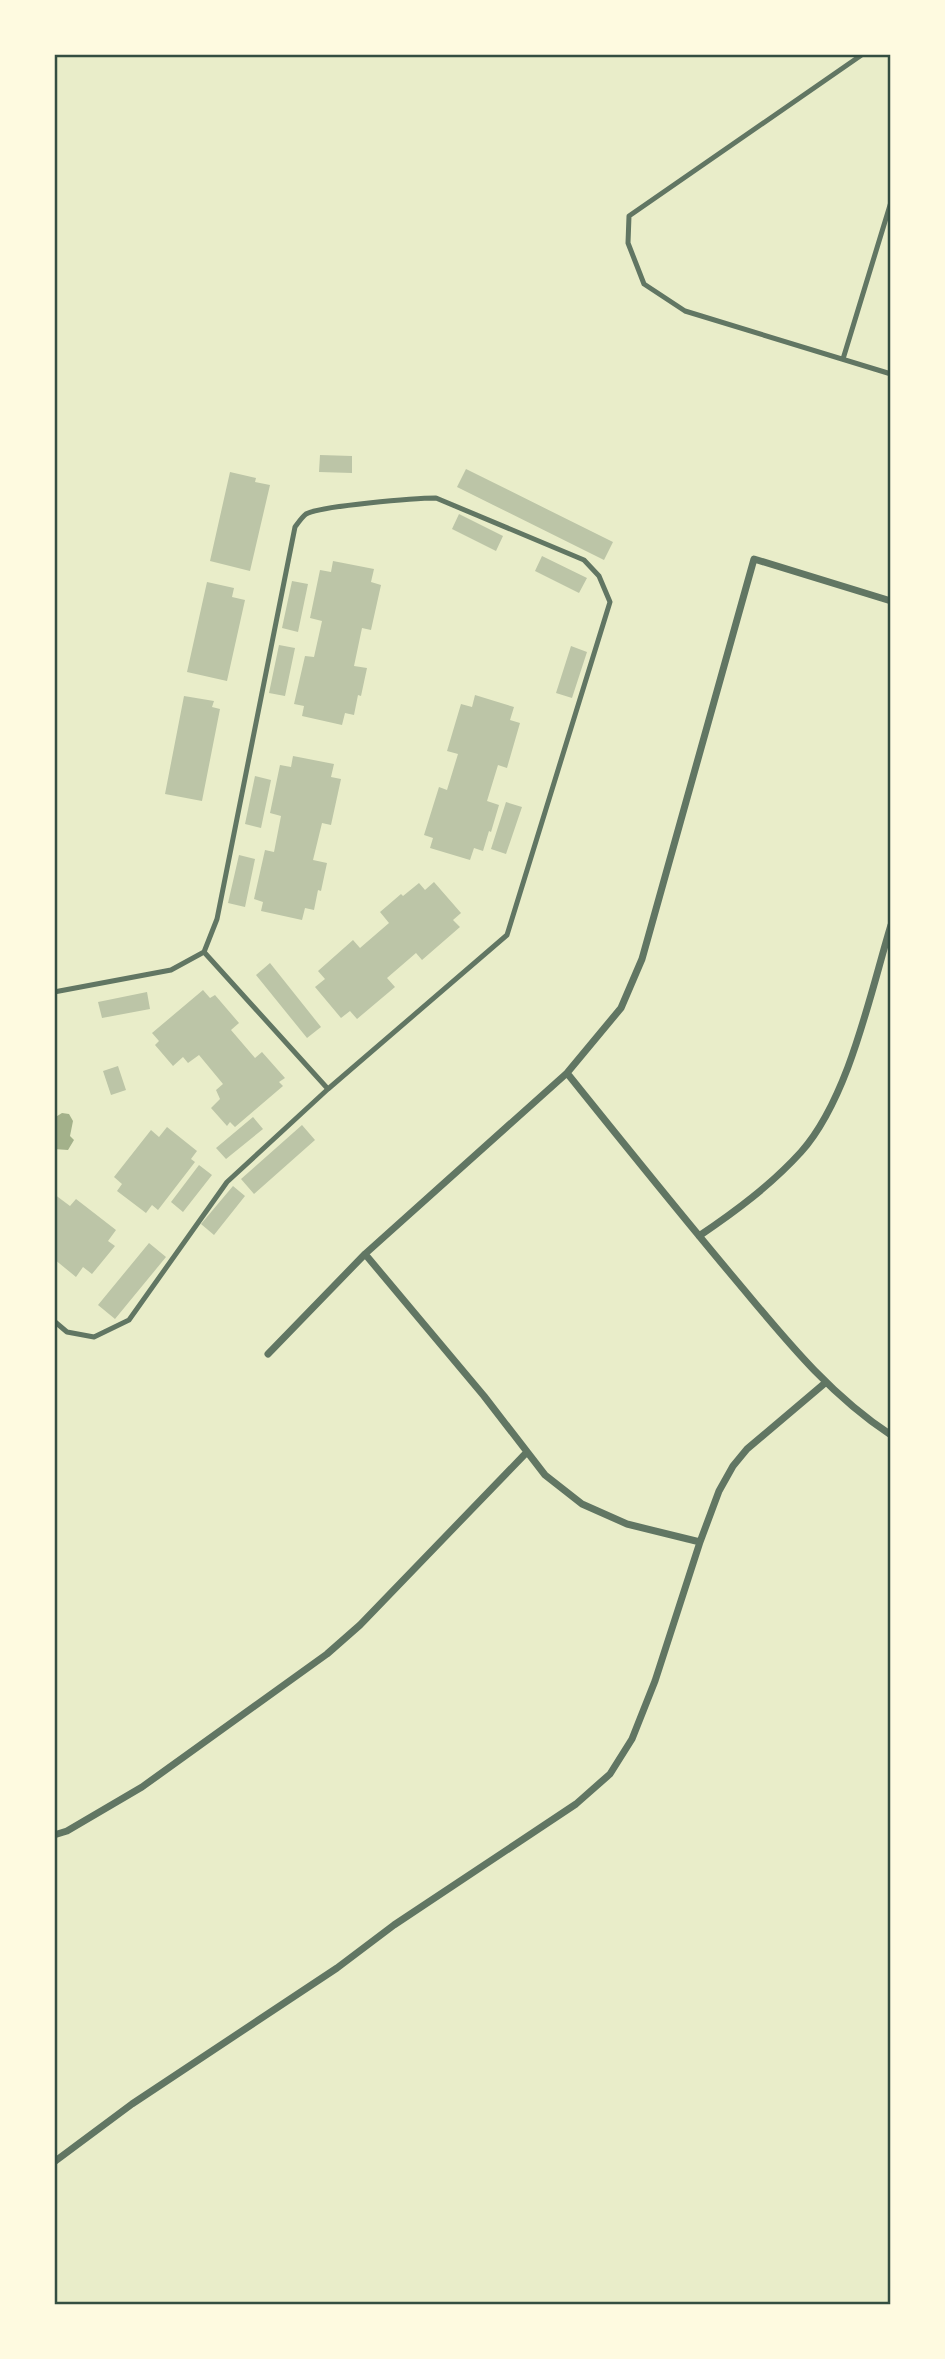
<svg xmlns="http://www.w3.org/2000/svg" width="945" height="2359" viewBox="0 0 945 2359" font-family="'Archivo Narrow',sans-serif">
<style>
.water{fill:#a3b18a}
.building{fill:#bcc5a7}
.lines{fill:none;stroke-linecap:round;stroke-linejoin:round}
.service{stroke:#617663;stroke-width:5}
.minor{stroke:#617663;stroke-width:7}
.neatline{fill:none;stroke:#344e41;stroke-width:2.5}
</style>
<rect width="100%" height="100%" fill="#e9edc9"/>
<path class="water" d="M 62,1113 L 69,1114 L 73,1121 L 70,1136 L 74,1140 L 68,1150 L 54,1149 L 54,1118 Z"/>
<path class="building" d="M 320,455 L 352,456 L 352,473 L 319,472 Z
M 466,469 L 613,542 L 604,560 L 457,487 Z
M 230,472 L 256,478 L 255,482 L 270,485 L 250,571 L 210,561 Z
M 459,514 L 503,536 L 496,551 L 452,529 Z
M 542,556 L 587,578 L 579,593 L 535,571 Z
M 333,561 L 374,569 L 371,582 L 381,585 L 371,630 L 362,628 L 354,666 L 367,668 L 361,696 L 358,695 L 354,715 L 345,713 L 342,725 L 302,716 L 304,706 L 294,704 L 305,656 L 314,657 L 322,621 L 310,618 L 320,570 L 331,572 Z
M 292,581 L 308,584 L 298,632 L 282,628 Z
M 207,582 L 234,588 L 232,597 L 245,600 L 227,681 L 187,672 Z
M 279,645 L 295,648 L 285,696 L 269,693 Z
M 571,646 L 587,652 L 572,698 L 556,693 Z
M 475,695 L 514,707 L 510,720 L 520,723 L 507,768 L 498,765 L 487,801 L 499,805 L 491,832 L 489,831 L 483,851 L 474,848 L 470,860 L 430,848 L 433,838 L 424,835 L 439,787 L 447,790 L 458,754 L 447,751 L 461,704 L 472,707 Z
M 184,696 L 214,701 L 212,707 L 220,709 L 202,801 L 165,794 Z
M 293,756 L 334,764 L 331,777 L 341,779 L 331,825 L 322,823 L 313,860 L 327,863 L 321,891 L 318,890 L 314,910 L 305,908 L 302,920 L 261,911 L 263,902 L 254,899 L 265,850 L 274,852 L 281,816 L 270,813 L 280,765 L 291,767 Z
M 255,776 L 271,780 L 261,828 L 245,824 Z
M 506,802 L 522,807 L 506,854 L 491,849 Z
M 239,855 L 255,859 L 245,907 L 228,903 Z
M 434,882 L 461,913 L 453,920 L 460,927 L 422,960 L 416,953 L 387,978 L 395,987 L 357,1019 L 350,1011 L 341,1018 L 315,987 L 325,979 L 318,971 L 353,940 L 360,948 L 389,923 L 380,912 L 401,894 L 403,896 L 419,883 L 425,890 Z
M 270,963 L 321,1027 L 307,1038 L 256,975 Z
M 203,990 L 210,998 L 215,995 L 239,1023 L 231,1030 L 255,1058 L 262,1052 L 285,1078 L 279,1082 L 283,1086 L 235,1127 L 230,1122 L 227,1126 L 211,1108 L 220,1099 L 216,1090 L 223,1084 L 199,1055 L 188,1063 L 183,1057 L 173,1066 L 155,1045 L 159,1041 L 152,1033 Z
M 147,992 L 150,1009 L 102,1018 L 98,1002 Z
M 118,1066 L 126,1090 L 111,1095 L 103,1071 Z
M 253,1117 L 263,1129 L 226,1159 L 216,1148 Z
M 302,1125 L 315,1140 L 254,1194 L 241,1179 Z
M 167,1127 L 197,1151 L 191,1159 L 195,1162 L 158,1210 L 152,1205 L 146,1213 L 117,1191 L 122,1184 L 114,1177 L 151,1130 L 159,1137 Z
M 199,1165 L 212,1175 L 183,1212 L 171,1202 Z
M 233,1186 L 245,1196 L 214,1235 L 201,1224 Z
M 54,1194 L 70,1206 L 76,1199 L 116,1230 L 108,1241 L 115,1246 L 92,1274 L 83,1267 L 76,1277 L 54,1259 Z
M 149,1243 L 166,1257 L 115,1319 L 98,1305 Z"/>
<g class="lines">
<path class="service" d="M 863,54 L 629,216 L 628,243 L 644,284 L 685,311 L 891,374
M 843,359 L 891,202
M 204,952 L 328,1089
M 54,992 L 171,970 L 204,952 L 217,919 L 295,527 C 298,523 302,517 306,514 C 319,506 417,498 436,498 L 584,560 L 599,576 L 610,602 L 507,935 L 328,1089 L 227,1182 L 129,1320 L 94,1337 L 67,1332 L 54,1321"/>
<path class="minor" d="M 567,1073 C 624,1144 681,1215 740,1285 C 786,1340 830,1395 891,1435
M 699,1236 C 736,1211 771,1185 801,1152 C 849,1098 870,994 891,925
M 365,1254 L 484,1396 L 545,1475 L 582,1504 L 627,1524 L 700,1542
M 268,1354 L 365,1254 L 567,1073 L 621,1008 L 642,959 L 754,559 L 891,601
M 54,1835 L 67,1831 L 142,1787 L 327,1654 L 360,1625 L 527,1452
M 54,2162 L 132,2104 L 337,1968 L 394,1925 L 576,1804 L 610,1774 L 632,1739 L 655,1681 L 700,1542 L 719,1491 L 733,1466 L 747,1449 L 825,1383"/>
</g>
<rect width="945" height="2359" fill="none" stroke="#fefae0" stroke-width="112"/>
<rect x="56" y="56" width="833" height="2247" class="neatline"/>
</svg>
